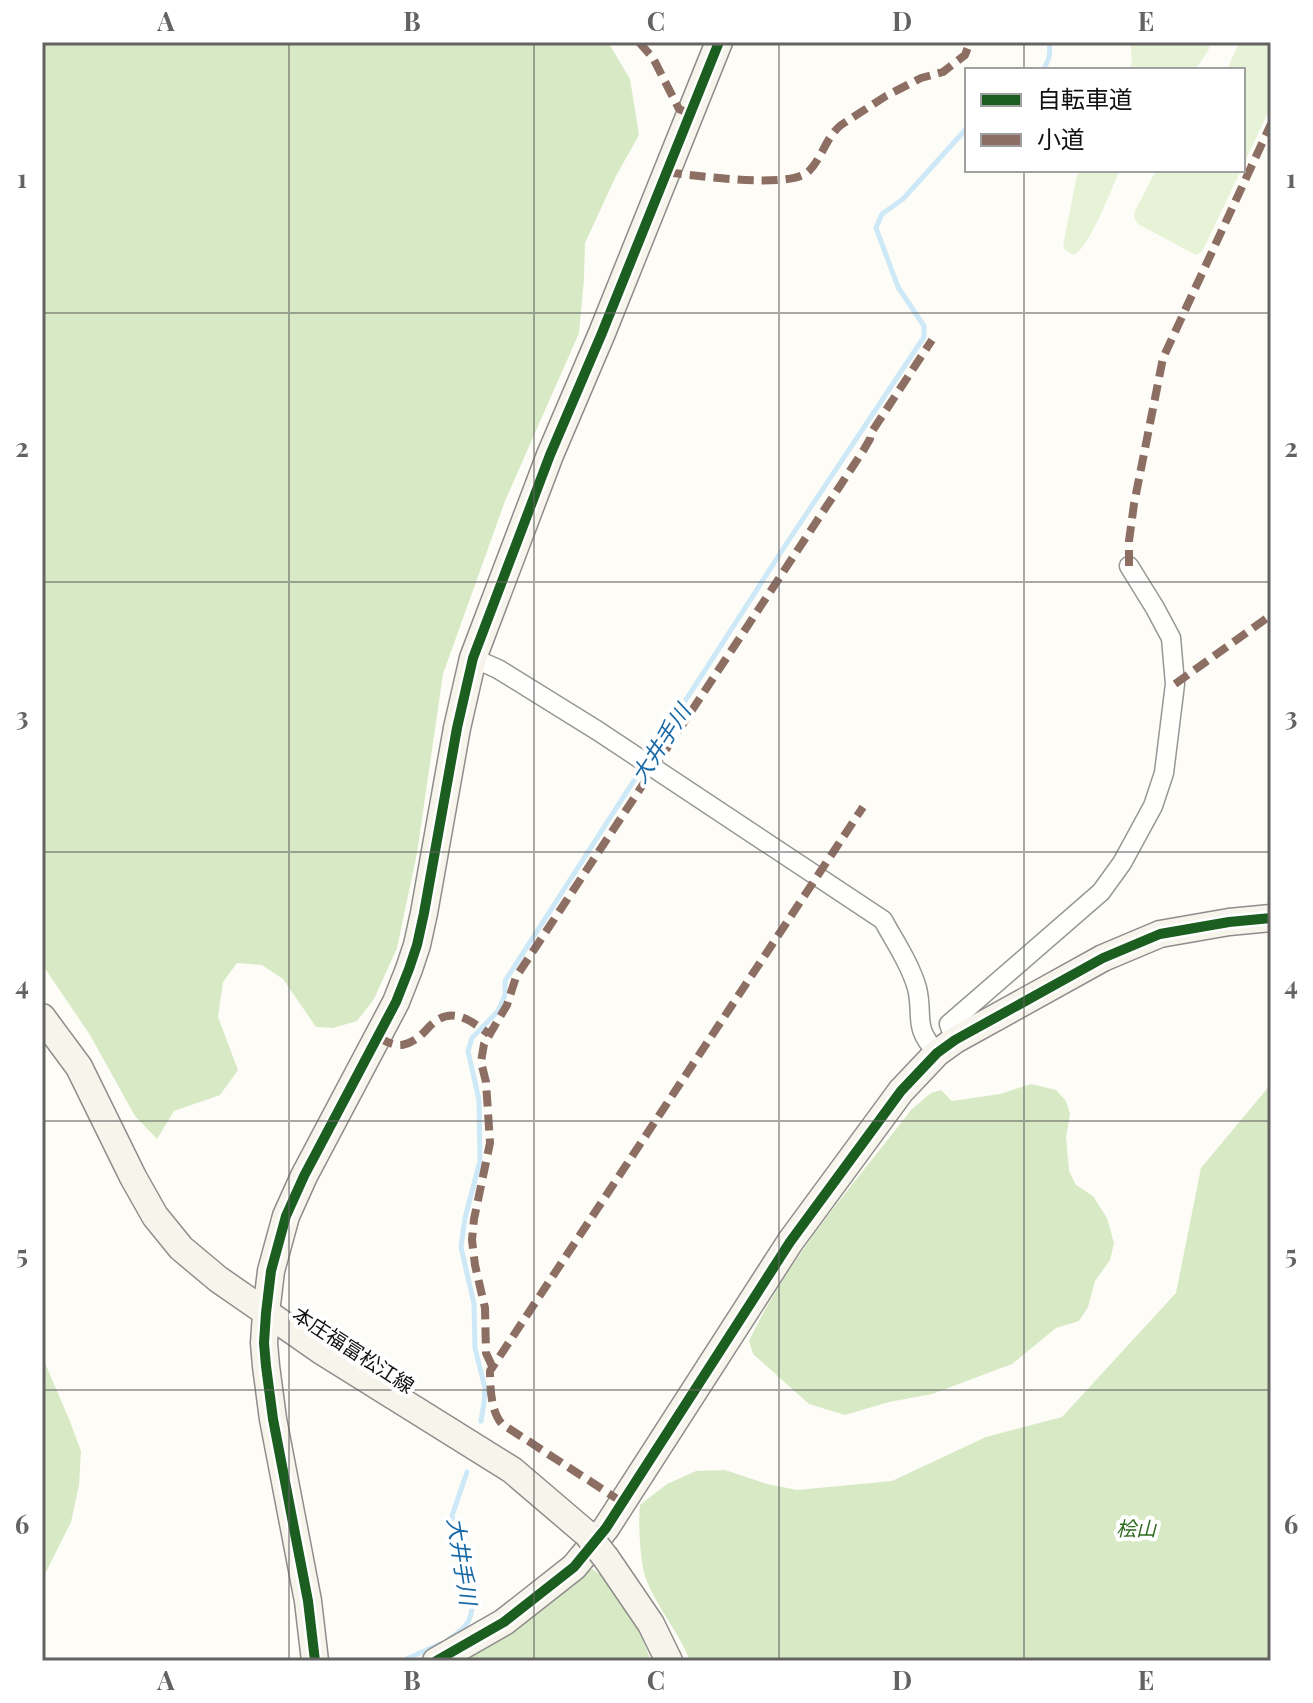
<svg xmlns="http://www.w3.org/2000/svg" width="1313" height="1703" viewBox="0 0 1313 1703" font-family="'Playfair Display','Noto Sans JP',serif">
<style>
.green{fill:#e7f3d7}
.forest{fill:#d8eac5}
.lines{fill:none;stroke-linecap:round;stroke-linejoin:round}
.stream{stroke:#cde8f7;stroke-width:5}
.street-casing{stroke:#979795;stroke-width:21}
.secondary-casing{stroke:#8e8d8b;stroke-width:29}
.street{stroke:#fffffe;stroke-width:18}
.secondary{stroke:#f6f4eb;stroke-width:26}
.secondary-bridge-casing{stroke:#8e8d8b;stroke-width:29;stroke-linecap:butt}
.secondary-bridge{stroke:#f6f4eb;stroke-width:26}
.quiet{stroke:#8d6e63;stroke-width:8;stroke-dasharray:16 8;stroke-linecap:butt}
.cycleway-casing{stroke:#fff;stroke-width:15}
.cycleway{stroke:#1b5e20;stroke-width:10}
.grid{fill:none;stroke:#646362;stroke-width:2;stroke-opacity:0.55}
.labels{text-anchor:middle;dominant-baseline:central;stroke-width:8;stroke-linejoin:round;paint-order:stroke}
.street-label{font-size:20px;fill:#111;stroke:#fff}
.park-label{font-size:20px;font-style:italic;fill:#2f6b1f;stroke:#fff}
.water-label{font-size:22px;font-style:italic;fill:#1768a6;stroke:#fff}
.neatline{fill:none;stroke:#646362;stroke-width:3}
.grid-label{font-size:26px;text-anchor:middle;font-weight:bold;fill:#646362}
</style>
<rect width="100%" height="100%" fill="#fdfcf7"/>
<path class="green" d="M 1130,42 L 1211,42 L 1208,51 L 1195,70 L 1130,70 L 1132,61 Z
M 1239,42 L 1271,42 L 1271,106 L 1243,166 L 1243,70 L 1227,70 Z
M 1078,170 L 1120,170 C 1111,189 1090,247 1074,255 L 1065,250 L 1063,246 Z
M 1156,170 L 1241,170 L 1203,250 L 1196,255 L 1138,224 L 1134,217 L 1135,211 Z"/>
<path class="forest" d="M 42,42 L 608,42 L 630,79 L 639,135 L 616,176 L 585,243 L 584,279 L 579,333 L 505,501 L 443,674 L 417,853 L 397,948 L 374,999 L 357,1021 L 333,1028 L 316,1027 L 283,979 L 262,965 L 237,963 L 223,982 L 218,1017 L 238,1070 L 220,1095 L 174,1111 L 157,1139 L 135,1116 L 90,1035 L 42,964 Z
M 1031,1084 L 1056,1090 L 1066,1101 L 1070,1114 L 1066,1137 L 1069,1171 L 1076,1185 L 1093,1196 L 1107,1218 L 1114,1243 L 1110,1260 L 1095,1281 L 1088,1307 L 1079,1321 L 1056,1328 L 1012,1364 L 932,1394 L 889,1402 L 845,1415 L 809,1404 L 753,1354 L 749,1341 C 789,1256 854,1184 911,1110 L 931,1093 L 941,1090 L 952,1101 L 1000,1094 Z
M 1271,1084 L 1271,1661 L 690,1661 C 679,1632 657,1608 646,1579 C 640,1563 638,1521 640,1505 L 667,1484 L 696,1471 L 725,1470 L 767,1484 L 797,1490 L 892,1481 L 986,1437 L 1062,1417 L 1176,1293 L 1201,1168 Z
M 42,1356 L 69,1419 L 81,1451 L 79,1485 L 71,1522 L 42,1580 Z
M 592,1569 C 624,1589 639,1628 651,1661 L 458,1661 L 573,1576 Z"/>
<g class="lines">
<path class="stream" d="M 1043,70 C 1049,60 1051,54 1049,42
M 481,1421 L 484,1403 L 485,1388 L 475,1348 L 474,1304 L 461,1247 L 465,1218 L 480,1161 L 479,1100 L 468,1051 L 472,1038 L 498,1011 L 505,995 L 505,981 L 783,549 L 924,337 L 924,326 L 898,287 L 876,228 L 882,214 L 903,199 L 967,128
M 449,1639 C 463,1630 472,1623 472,1605 L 452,1516 L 467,1472
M 402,1661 L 440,1644"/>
<g class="street-casing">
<path id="street" d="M 473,658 L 498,669 L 598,731 L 883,920 C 895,942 910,964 917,988 C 924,1017 912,1026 937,1053
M 955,1040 L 949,1024 L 1101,892 L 1122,863 L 1153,806 L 1164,773 L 1175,684 L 1171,638 L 1155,608 L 1129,566"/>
</g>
<g class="secondary-casing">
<path id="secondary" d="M 42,1017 L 79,1067 L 133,1177 L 155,1216 L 181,1248 L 218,1279 L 323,1352 L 512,1470 L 587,1534
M 606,1558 L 651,1624 L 669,1661
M 315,1661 L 308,1601 L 273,1419 L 266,1366 L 264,1343 L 266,1313 L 271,1271 L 286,1216 L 304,1176 L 396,1002 L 409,969 L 417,945 L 424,913 L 457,728 L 473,658 L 550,455 L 602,333 L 719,42
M 436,1661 L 504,1622 L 574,1567 L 606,1528 L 790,1242 L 901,1091 L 937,1053 L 955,1040 L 1103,958 L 1160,934 L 1229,922 L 1271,918"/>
</g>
<use href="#street" class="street"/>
<use href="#secondary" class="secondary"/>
<g class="secondary-bridge-casing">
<path id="secondary-bridge" d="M 587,1534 L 606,1558"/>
</g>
<use href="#secondary-bridge" class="secondary-bridge"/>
<path class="quiet" d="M 639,42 L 653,58 L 679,109 L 690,114
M 666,172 C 693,175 790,190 809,171 C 822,158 826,137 841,125 L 886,96 L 921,78 L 943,72 L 965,55 L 970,42
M 1129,566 L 1129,541 L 1134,504 L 1163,358 L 1271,124
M 1175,684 L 1271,615
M 378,1037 C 385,1041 393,1046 402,1045 C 413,1043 421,1036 428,1028 C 449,1005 468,1018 489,1034
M 492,1366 L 486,1353 L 485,1308 L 475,1265 L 472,1240 L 474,1219 L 490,1143 L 486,1082 L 481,1062 L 484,1044 L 507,1005 L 516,977 L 863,451 L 870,439 L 871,433 L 932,340
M 622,1502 L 502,1424 C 491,1412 490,1387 490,1371 L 863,807"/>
<g class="cycleway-casing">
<path id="cycleway" d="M 315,1661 L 308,1601 L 273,1419 L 266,1366 L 264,1343 L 266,1313 L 271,1271 L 286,1216 L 304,1176 L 396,1002 L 409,969 L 417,945 L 424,913 L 457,728 L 473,658 L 550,455 L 602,333 L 719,42
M 436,1661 L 504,1622 L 574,1567 L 606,1528 L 790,1242 L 901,1091 L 937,1053 L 955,1040 L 1103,958 L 1160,934 L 1229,922 L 1271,918"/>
</g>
<use href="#cycleway" class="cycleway"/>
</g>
<path class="grid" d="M 289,42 L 289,1661M 534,42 L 534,1661M 779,42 L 779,1661M 1024,42 L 1024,70M 1024,170 L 1024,1661M 42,313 L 1271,313M 42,582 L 1271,582M 42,852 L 1271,852M 42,1121 L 1271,1121M 42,1390 L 1271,1390"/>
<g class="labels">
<g class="street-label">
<text transform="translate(354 1349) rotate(33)">本庄福富松江線</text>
</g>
<g class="park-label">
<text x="1136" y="1527">桧山</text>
</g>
<g class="water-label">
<text transform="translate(660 743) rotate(-57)">大井手川</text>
<text transform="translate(463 1561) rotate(81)">大井手川</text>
</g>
</g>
<rect width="1313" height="1703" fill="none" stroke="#ffffff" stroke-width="88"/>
<rect x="965" y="68" width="280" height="104" fill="#ffffff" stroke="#a0a0a0" stroke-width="2"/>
<rect x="981" y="94" width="40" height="12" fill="#1b5e20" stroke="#a0a0a0" stroke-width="2"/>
<text x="1037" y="108" font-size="24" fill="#111111">自転車道</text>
<rect x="981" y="134" width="40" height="12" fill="#8d6e63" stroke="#a0a0a0" stroke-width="2"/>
<text x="1037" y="148" font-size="24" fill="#111111">小道</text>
<rect x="44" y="44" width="1225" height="1615" class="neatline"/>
<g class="grid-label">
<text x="166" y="31">A</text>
<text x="412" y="31">B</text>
<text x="656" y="31">C</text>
<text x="902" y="31">D</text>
<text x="1146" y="31">E</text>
<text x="22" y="188">1</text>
<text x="1291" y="188">1</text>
<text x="22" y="457">2</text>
<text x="1291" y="457">2</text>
<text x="22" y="726">3</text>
<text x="1291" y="726">3</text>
<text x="22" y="995">4</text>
<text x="1291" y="995">4</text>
<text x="22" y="1264">5</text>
<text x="1291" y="1264">5</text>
<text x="22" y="1534">6</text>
<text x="1291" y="1534">6</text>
<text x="166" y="1690">A</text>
<text x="412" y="1690">B</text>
<text x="656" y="1690">C</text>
<text x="902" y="1690">D</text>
<text x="1146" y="1690">E</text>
</g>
</svg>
